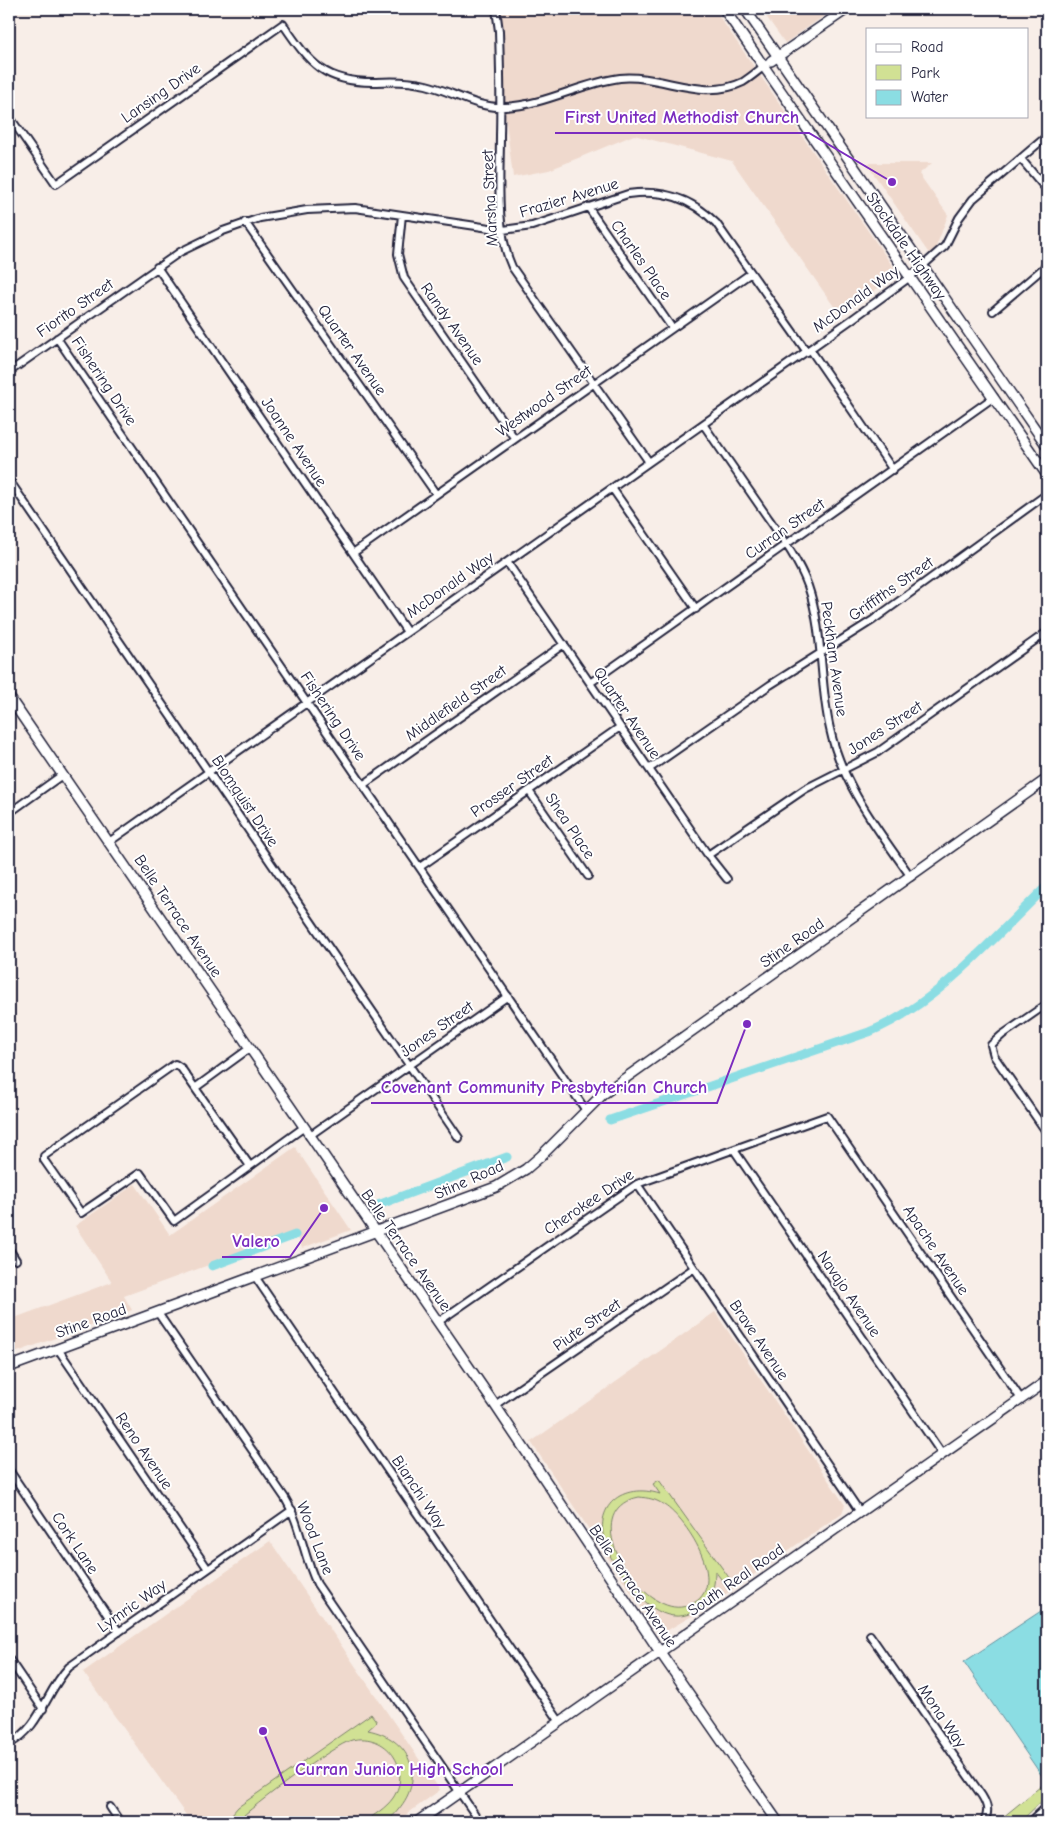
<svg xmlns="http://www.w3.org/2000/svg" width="1056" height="1831" viewBox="0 0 1056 1831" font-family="'Comic Neue',sans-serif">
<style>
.built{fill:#efd9cd}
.green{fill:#d1e194;stroke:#7a8268;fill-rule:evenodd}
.water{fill:#8bdde3;stroke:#6192a0}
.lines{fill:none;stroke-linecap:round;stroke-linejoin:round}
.canal{stroke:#8bdde3;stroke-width:9}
.street-casing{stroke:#22223b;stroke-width:10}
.secondary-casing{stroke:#22223b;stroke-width:12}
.highway-casing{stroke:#22223b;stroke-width:15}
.street{stroke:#fff;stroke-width:6}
.secondary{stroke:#fff;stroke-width:9}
.highway{stroke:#fff;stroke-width:11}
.labels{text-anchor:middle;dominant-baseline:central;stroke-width:4;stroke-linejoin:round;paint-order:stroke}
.street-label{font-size:16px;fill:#22223b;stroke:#fff}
.leader{fill:none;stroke:#7b2cbf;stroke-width:2}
.callout-dot{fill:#7b2cbf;stroke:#fff;stroke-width:2}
.callout-label{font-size:18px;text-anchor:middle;font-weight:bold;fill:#7b2cbf;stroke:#fff;stroke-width:4;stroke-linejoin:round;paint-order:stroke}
</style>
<rect width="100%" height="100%" fill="#f8eee8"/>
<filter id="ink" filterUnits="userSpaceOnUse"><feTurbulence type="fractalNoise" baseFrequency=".02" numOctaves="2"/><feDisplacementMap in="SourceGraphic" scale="10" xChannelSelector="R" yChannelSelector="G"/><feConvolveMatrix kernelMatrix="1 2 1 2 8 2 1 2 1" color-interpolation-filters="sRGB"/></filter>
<g filter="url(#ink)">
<path class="built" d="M 492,9 L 714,9 L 898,274 L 840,315 L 732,161 L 634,135 L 549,170 L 513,177 Z
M 761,9 L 834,9 L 785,43 Z
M 866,163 L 932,163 L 919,174 L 948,215 L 932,258 Z
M 295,1147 L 351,1230 L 302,1248 L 296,1233 L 124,1296 L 132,1310 L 9,1355 L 9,1320 L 112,1282 L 75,1226 L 135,1184 L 170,1235 Z
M 715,1312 L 845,1505 L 842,1513 L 707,1607 L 668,1630 L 661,1631 L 654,1627 L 531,1442 Z
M 270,1541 L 440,1790 L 396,1822 L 191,1822 L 83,1672 Z"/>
<path class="green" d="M 659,1480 L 730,1579 L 724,1583 L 715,1571 C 715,1587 711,1605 694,1612 C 663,1627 639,1598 623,1575 C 617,1566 609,1557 606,1546 C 592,1506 622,1482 660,1494 L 653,1484 ZM 639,1497 C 648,1498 656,1499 664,1505 C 688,1520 734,1592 686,1606 C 644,1620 571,1511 639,1497 Z
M 371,1714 L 377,1722 L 368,1730 C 409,1738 427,1776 398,1810 C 394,1815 389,1821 383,1822 C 377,1823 370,1822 364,1822 C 374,1815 386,1808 393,1798 C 413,1768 386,1732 352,1740 C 333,1745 253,1806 236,1822 L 225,1822 L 238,1807 Z
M 1046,1782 L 1047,1796 L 1020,1822 L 997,1822 Z"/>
<path class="water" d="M 1047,1607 L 1047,1781 L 1046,1782 L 964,1662 Z"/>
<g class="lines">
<path class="canal" d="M 610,1120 L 869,1032 C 938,1004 994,937 1047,886
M 378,1205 L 507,1157
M 212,1266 L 295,1235"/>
<g class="street-casing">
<path id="street" d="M 496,9 L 499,31 C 500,66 501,100 500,135 C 500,176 495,230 512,267 L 649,462
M 9,116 L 56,184 L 283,24 C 310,64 325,83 376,82 C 393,81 409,81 426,85 C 452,91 477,109 505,107 C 545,105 581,83 620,78 C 662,74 702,102 743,82 C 751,77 759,70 767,64
M 1021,159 L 1047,190
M 588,207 L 672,328
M 402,215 L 398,254 L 404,278 L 515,439
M 245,222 L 436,494
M 157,267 L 407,632
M 993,311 L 1047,265
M 57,338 L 585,1109
M 810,349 L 893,470
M 9,372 L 180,252 L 223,231 L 260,218 L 307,210 L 355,208 L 503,230 L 532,226 L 628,194 C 663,189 691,198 716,223 L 807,352
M 703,424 C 723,453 743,482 764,512 C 780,535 798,559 808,586 C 824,632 819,682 830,729 C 842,785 879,831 911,877
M 9,480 L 459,1138
M 612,488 L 696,609
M 353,553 L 751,273
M 507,562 L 708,855 L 727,879
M 590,683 L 994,397
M 649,769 L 770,685 L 873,620 L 1047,494
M 363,785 L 564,644
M 529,791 L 588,876
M 9,813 L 62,775
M 109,842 L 851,320 L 910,277 L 945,246 L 959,218 L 973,199 L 1047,136
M 708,855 L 805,789 L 878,752 L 1047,632
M 420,867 L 620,727
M 1047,1004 L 1002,1035 L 991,1045 L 994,1056 L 1047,1133
M 195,1088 L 250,1048
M 309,1136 L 508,996
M 734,1150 L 942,1454
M 250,1166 L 181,1068 L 175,1064 L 44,1156 L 44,1160 L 81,1213 L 140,1173 L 174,1221 L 303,1128
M 637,1184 L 860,1512
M 9,1249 L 16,1260
M 256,1278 L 560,1722
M 158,1313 L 285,1498 C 301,1525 303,1556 317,1584 L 480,1822
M 438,1322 L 637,1184 L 827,1116 L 1021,1399
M 58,1349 L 208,1569
M 495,1405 L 694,1268
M 9,1470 L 119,1632
M 870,1635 L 982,1796 C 988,1806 989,1812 984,1822
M 9,1659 L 43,1709
M 9,1744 C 41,1728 45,1692 69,1667 L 292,1510
M 110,1807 L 120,1822"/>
</g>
<g class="secondary-casing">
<path id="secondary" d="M 724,9 L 1047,475
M 745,9 L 1047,446
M 771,61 L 847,9
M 9,697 L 495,1405 L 660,1652 L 778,1822
M 9,1367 L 496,1187 L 526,1169 L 541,1156 L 603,1094 L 1047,779
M 417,1822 L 1047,1381"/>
</g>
<g class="highway-casing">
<path id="highway" d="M 1034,1822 L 1047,1810"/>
</g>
<use href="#street" class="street"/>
<use href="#secondary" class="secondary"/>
<use href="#highway" class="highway"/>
</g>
</g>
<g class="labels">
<g class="street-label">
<text transform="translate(161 93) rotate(-35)">Lansing Drive</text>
<text transform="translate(490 198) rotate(-93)">Marsha Street</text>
<text transform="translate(569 198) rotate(-17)">Frazier Avenue</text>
<text transform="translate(906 246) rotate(55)">Stockdale Highway</text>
<text transform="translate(641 260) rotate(55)">Charles Place</text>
<text transform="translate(856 299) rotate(-36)">McDonald Way</text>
<text transform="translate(75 308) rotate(-35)">Fiorito Street</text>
<text transform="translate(452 324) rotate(55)">Randy Avenue</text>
<text transform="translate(352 350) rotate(55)">Quarter Avenue</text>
<text transform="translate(104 381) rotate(56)">Fishering Drive</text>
<text transform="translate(544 401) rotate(-35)">Westwood Street</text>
<text transform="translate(294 442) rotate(56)">Joanne Avenue</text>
<text transform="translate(785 529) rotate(-35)">Curran Street</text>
<text transform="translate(450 585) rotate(-35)">McDonald Way</text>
<text transform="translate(891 589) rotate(-35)">Griffiths Street</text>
<text transform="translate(834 659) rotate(82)">Peckham Avenue</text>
<text transform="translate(456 703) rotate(-35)">Middlefield Street</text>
<text transform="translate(627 713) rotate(56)">Quarter Avenue</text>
<text transform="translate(333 716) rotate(56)">Fishering Drive</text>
<text transform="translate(885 728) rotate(-33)">Jones Street</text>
<text transform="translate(512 786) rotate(-35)">Prosser Street</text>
<text transform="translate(245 801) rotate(56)">Blomquist Drive</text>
<text transform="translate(570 826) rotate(56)">Shea Place</text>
<text transform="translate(178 916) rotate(56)">Belle Terrace Avenue</text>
<text transform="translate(792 943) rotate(-35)">Stine Road</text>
<text transform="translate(437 1029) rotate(-35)">Jones Street</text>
<text transform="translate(469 1180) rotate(-24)">Stine Road</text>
<text transform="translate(589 1202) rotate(-34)">Cherokee Drive</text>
<text transform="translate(406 1250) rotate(55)">Belle Terrace Avenue</text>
<text transform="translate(936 1250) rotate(56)">Apache Avenue</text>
<text transform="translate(849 1294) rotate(56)">Navajo Avenue</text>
<text transform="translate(91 1321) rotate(-20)">Stine Road</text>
<text transform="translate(587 1325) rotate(-35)">Piute Street</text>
<text transform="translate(759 1340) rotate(56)">Brave Avenue</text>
<text transform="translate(144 1451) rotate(56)">Reno Avenue</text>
<text transform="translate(419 1492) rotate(56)">Bianchi Way</text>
<text transform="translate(315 1538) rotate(69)">Wood Lane</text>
<text transform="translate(75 1543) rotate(56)">Cork Lane</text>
<text transform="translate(736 1580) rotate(-35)">South Real Road</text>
<text transform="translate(633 1586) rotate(56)">Belle Terrace Avenue</text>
<text transform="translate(132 1606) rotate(-35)">Lymric Way</text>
<text transform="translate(942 1716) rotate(56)">Mona Way</text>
</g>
</g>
<path class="leader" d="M892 182L809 133H555M747 1024L717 1103H371M324 1208L290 1257H222M263 1731L285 1785H513"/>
<g class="callout-dot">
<circle cx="892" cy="182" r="5"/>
<circle cx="747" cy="1024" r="5"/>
<circle cx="324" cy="1208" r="5"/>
<circle cx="263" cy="1731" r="5"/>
</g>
<g class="callout-label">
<text x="682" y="123">First United Methodist Church</text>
<text x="544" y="1093">Covenant Community Presbyterian Church</text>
<text x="256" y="1247">Valero</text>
<text x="399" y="1775">Curran Junior High School</text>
</g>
<rect width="1056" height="1831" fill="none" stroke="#fff" stroke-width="30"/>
<rect x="15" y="15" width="1026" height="1801" fill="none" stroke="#22223b" stroke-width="2" filter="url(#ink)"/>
<rect x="866" y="28" width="162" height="90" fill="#ffffff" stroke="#a7a7b1"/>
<rect x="876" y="44" width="25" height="8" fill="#ffffff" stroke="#a7a7b1"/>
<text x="911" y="52" font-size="15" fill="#22223b">Road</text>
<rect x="876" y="65" width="25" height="15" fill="#d1e194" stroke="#a7a7b1"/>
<text x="911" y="78" font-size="15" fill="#22223b">Park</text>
<rect x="876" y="90" width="25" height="15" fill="#8bdde3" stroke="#a7a7b1"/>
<text x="911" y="102" font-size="15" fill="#22223b">Water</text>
</svg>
